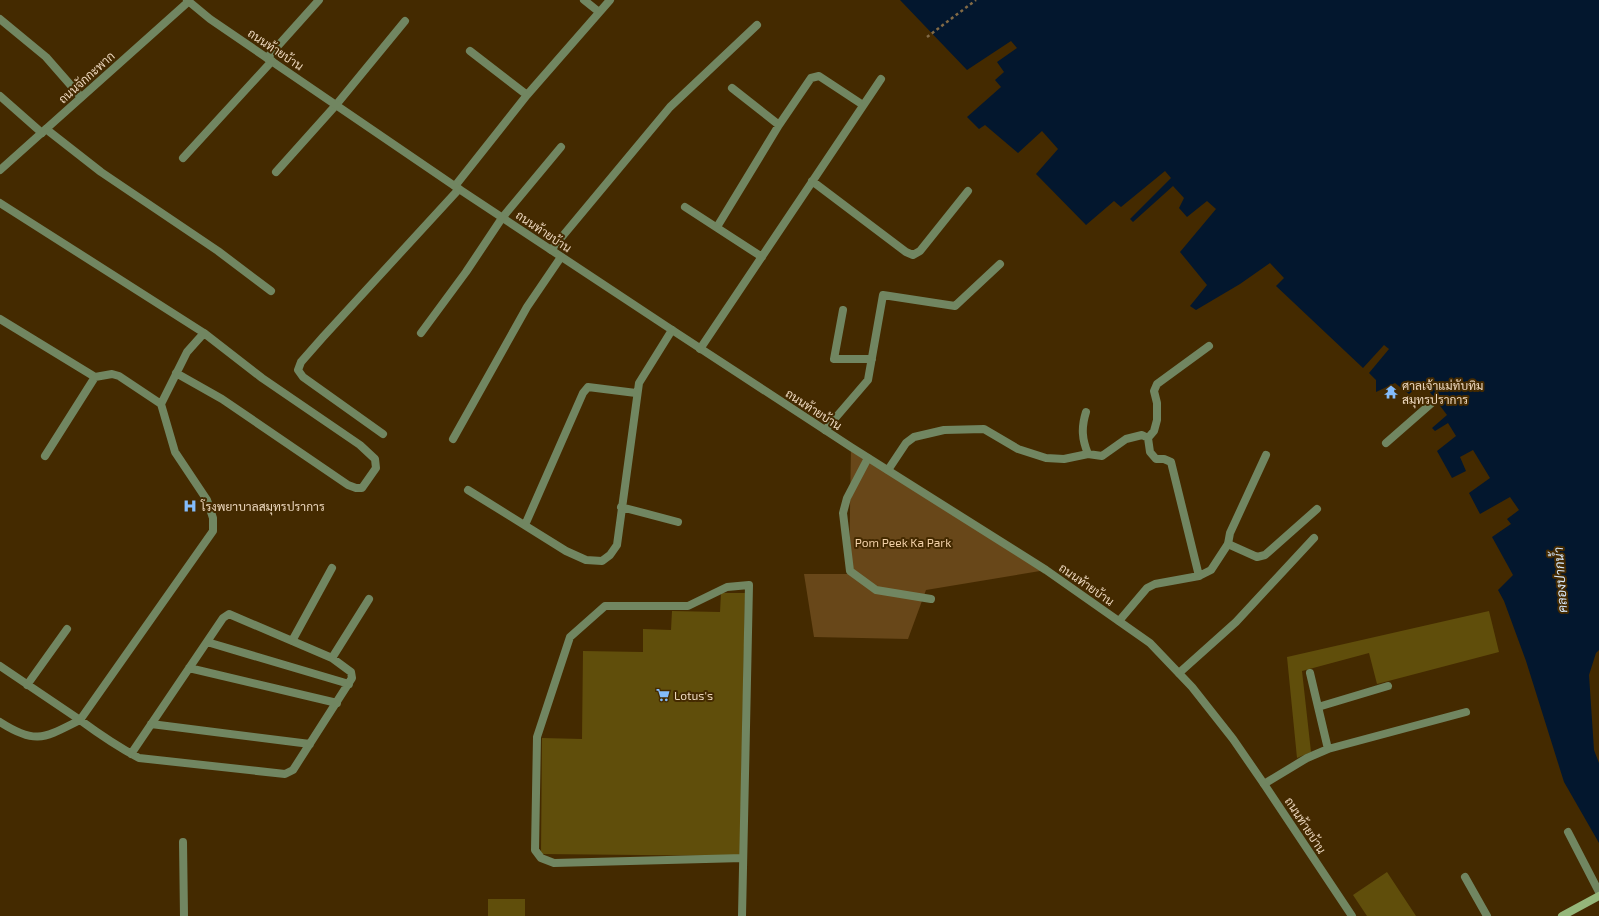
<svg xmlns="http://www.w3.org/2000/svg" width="1599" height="916" viewBox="0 0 1599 916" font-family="'Exo 2',Sarabun,sans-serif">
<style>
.green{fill:#684719}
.water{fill:#03172e}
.building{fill:#604e0b}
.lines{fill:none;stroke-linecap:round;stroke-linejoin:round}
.path{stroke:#826a46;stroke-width:2.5;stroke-dasharray:3 3;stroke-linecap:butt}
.service{stroke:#718661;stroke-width:8}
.minor{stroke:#718661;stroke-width:8}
.tertiary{stroke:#718661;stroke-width:8}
.secondary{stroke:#95b77a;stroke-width:8}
.labels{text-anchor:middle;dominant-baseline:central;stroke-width:4;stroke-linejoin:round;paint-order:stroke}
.street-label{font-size:12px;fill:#edd8be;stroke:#442a00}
.poi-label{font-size:12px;fill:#edd8be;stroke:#442a00;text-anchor:start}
.park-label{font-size:12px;fill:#f2d1a8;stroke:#442a00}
.water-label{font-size:13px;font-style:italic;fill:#d5e7fa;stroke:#442a00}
</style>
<rect width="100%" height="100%" fill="#442a00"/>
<path class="green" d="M 851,447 L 1046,570 L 926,590 L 908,639 L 814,637 L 804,574 L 849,574 Z"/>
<path class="water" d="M 900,0 L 1599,0 L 1599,650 L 1596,653 L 1589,675 L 1594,750 L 1599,763 L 1599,843 L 1564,782 L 1526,661 L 1504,601 L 1498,590 L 1513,575 L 1492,537 L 1511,524 L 1507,519 L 1519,510 L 1510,497 L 1480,514 L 1469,493 L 1490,478 L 1473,450 L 1460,457 L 1466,471 L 1452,478 L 1437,451 L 1456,436 L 1448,423 L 1435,431 L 1432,428 L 1447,415 L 1423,383 L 1409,394 L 1395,383 L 1376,392 L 1376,380 L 1369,373 L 1389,349 L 1384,345 L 1363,368 L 1276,286 L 1284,278 L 1270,263 L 1240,284 L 1196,310 L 1190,306 L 1207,285 L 1180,252 L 1216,209 L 1207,201 L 1187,217 L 1179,208 L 1184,198 L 1173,186 L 1133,222 L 1130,219 L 1171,178 L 1165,171 L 1121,207 L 1114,201 L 1086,225 L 1036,174 L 1058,149 L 1042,131 L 1018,153 L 985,125 L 979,129 L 967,117 L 1001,87 L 995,80 L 1004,72 L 997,62 L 1017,48 L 1011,41 L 967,70 Z"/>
<path class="building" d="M 721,593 L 745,593 L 740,856 L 541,854 L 542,738 L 582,739 L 583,651 L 643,652 L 643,629 L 671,630 L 672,611 L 720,612 Z
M 1489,611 L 1499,652 L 1377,684 L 1369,653 L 1302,671 L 1311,752 L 1297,758 L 1287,657 Z
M 1387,872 L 1416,916 L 1367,916 L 1353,895 Z
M 488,899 L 525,899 L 525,916 L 488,916 Z"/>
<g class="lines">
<path class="path" d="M 927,37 L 976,0"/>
<path class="service" d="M 0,203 L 204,333 L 262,378 L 360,445 L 375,459 L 376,468 L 362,488 L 356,488 L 348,485 L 222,399 L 176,373
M 0,319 L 95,377 L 112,374 L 119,376 L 161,404
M 1386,443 L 1434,401
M 45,456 L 95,377
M 868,458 L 847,498 L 843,513 L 850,571 L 876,590 L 931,599
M 1228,544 L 1257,557 L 1265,555 L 1317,509
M 292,641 L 332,568
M 207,642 L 349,684
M 332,658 L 369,599
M 189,668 L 337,703
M 1179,673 L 1236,622 L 1314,538
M 1310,673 L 1328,749
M 1318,707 L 1388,686
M 80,720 C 99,734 118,747 139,758 L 285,774 L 293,770 L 352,678 L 351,672 L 332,658 L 229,614 L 223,618 L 131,754
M 0,722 C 36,745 44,738 80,720 L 213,531 L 213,518 L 207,500 L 175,452 L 161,404 L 187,352 L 204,333
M 151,724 L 310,744
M 1264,784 L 1307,758 L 1328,749 L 1466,712
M 1568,832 L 1599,892
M 183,842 L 184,916
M 1465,877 L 1487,916
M 742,916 L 749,585 L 727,587 L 688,606 L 605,606 L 570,637 L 537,737 L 535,850 L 541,858 L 554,863 L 743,858"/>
<path class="minor" d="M 584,0 L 599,12
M 0,19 L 46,57 L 81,97
M 470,51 L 527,95
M 267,58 L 319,0
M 732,88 L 779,125
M 0,96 L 42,133
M 46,129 L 101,172 L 218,251 L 271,291
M 183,158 L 272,61
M 276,172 L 336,105 L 405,21
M 812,181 L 906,252 L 913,255 L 920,251 L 968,191
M 455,186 L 527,95 L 610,0
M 685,207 L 762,257
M 717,227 L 779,125 L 811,78 L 819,76 L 863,105
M 551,250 L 670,107 L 757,25
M 843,310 L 834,359 L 872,359
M 421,333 L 466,272 L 502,218 L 561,147
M 700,349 L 881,79
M 1086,412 C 1081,428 1082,439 1088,454 L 1102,456 L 1126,439 L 1142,435 L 1148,438 L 1150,452 L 1156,459 L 1164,459 L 1171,462 L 1199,576
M 825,430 L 868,380 L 883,295 L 955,306 L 1000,264
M 383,434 L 303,377 L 298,370 L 301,362 L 323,337 L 459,189
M 1148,438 L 1154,431 L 1157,420 L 1157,403 L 1154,391 L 1157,384 L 1209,346
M 453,439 L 527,307 L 561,257
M 888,470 L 906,443 L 914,437 L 944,430 L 984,429 L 1018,449 L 1046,458 L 1064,459 L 1088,454
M 468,490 L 566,551 L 586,560 L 602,561 L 610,555 L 617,545 L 639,383 L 672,330
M 621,507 L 678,522
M 525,525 L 583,393 L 588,387 L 636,393
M 1119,621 L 1147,588 L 1155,584 L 1199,576 L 1211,570 L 1228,544 L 1230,533 L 1266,455
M 0,666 L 80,720
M 27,685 L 67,629"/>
<path class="tertiary" d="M 187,0 L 210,19 L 459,189 L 666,326 L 851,447 L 1046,570 L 1150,643 L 1192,687 L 1233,739 L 1264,784 L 1352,916
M 0,170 L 188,2"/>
<path class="secondary" d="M 1562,916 L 1599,896"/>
</g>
<defs>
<g id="temple-bare" transform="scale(1.08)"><path d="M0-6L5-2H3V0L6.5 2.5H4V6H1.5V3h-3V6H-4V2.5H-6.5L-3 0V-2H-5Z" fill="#84bcfb" stroke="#442a00" stroke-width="2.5" paint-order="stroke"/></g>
<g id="hospital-bare" transform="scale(1.08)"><path d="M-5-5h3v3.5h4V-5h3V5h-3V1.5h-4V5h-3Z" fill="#84bcfb" stroke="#442a00" stroke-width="2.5" paint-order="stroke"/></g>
<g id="supermarket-bare" transform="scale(1.08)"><path d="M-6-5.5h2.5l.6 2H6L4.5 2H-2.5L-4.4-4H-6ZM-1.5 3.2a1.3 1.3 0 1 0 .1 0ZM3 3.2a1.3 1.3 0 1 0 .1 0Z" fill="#84bcfb" stroke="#442a00" stroke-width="2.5" paint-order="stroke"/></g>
</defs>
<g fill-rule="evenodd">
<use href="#temple-bare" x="1391" y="392"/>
<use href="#hospital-bare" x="190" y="506"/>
<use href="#supermarket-bare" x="663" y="695"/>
</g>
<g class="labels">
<g class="street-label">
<text transform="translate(276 49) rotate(34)">ถนนท้ายบ้าน</text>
<text transform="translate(86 77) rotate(-42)">ถนนจักกะพาก</text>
<text transform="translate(544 231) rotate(34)">ถนนท้ายบ้าน</text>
<text transform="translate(814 409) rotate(33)">ถนนท้ายบ้าน</text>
<text transform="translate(1087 584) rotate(35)">ถนนท้ายบ้าน</text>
<text transform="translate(1306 825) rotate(57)">ถนนท้ายบ้าน</text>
</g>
<g class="poi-label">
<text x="1402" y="385">ศาลเจ้าแม่ทับทิม<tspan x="1402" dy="14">สมุทรปราการ</tspan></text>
<text x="201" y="506">โรงพยาบาลสมุทรปราการ</text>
<text x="674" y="695">Lotus's</text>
</g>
<g class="park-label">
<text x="903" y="542">Pom Peek Ka Park</text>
</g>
<g class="water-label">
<text transform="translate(1560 580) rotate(-94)">คลองปากน้ำ</text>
</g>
</g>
</svg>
